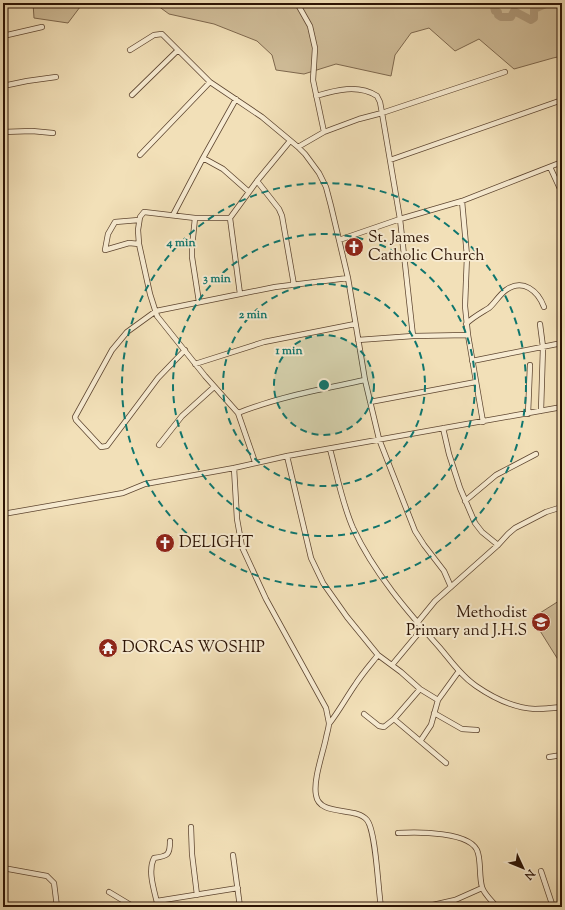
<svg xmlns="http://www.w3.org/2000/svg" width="565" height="910" viewBox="0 0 565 910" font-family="'Sorts Mill Goudy',serif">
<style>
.green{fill:#d0bd99;stroke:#7e684e}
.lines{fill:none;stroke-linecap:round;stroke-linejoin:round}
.river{stroke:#af9a7b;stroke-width:8}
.minor-casing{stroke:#5e4631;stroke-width:6}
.minor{stroke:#f7ebd1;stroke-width:4.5}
.ring{fill:none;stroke:#0f766e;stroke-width:2;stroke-dasharray:7 5}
.labels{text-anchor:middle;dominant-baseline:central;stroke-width:4;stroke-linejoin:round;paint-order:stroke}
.poi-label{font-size:16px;fill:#2c1304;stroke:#f7ebd1;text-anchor:start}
.centre{fill:#0f766e;stroke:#f7ebd1;stroke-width:2}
.ring-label{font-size:12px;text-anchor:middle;font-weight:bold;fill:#0f766e;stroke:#f7ebd1;stroke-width:4;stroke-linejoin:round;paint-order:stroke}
</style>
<rect width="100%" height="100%" fill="#f2e0b8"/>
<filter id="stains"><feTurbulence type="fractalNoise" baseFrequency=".005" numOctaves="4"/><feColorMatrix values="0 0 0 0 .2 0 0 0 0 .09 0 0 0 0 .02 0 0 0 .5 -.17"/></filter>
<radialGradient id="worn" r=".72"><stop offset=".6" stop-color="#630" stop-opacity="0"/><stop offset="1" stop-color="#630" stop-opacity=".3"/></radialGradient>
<path class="green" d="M 33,3 L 83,3 L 68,23 L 34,18 Z
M 154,3 L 562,3 L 562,56 L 553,58 L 514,69 L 479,39 L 455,51 L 429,28 L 411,33 L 395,55 L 391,76 L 336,64 L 304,74 L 276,70 L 272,55 L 257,41 L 214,24 L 169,14 Z
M 562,599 L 562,666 L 532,618 Z"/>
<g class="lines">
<path class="river" d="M 493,3 L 495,11 L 498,12 L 498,15 L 501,17 L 511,17 L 514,11 L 531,20 L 534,18 L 534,9 L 548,3"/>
<g class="minor-casing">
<path id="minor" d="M 297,3 L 310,26 L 315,48 L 313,80 L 324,132
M 3,36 L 42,27
M 130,50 L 154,35 L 162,34 L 210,82 L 262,117 L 298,147 L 305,154 L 319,173 L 326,187 L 331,206 L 348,278 L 365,380 L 379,439 L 415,531 L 424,545 L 444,571 L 451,587
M 505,72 L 382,113 L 400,219 L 462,201 L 562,162
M 3,86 L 27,81 L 56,77
M 132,95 L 177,51
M 3,132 L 32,131 L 53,133
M 298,147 L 324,132 L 359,119 L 382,113 L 380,102 L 377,96 C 358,84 336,90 316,96
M 140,155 L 210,82
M 203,158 L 223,169 L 249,192
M 390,160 L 562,100
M 550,167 L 562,193
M 257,181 L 279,209 L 282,216 L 294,285
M 462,201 L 467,256 L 465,306 L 468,335
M 173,215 L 203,158 L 236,99
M 195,218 L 192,247 L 192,257 L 199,302
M 230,218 L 195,218 L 144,212 L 140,217 L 138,230 L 139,244 L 150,294 L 157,316 L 205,376 L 238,413 L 255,462
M 339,240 L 400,219 L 413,336
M 105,250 L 108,234 L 115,222 L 139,220
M 105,250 L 129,243 L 139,244
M 3,267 L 3,266
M 240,294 L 275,287 L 348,278
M 466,324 C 473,317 481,313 489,308 C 495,303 499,295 506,290 C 523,278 538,291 544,307
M 540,324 L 543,347 L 541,411
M 358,340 L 413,336 L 468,335 L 483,422
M 185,350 L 158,378 L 107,446 L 101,447 L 76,420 L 75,417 L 112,350 L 127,332 L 156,311 L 240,294 L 230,218 L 257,181 L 290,141
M 472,361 L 562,343
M 195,364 L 264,342 L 355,324
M 370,402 L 476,382
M 238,413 C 278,397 322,389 365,380
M 528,414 L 530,365
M 443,428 L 449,454 L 460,488 L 475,523 L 482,532 L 498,545
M 159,445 L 182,416 L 214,387
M 330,449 C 337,475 342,503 353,528 C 374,573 407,611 440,648 C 451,661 461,676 476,686 C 492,697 514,708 535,709 C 544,709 553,708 562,707
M 287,456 L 311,558 L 323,583 L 347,617 L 378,655 L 401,672 L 420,689 L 438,700
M 234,468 L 237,519 L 242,547 L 266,599 L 326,708 C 327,713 328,718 329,723 C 329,727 327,733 326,738 C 323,753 313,780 316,795 C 319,817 356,806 367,820 C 376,831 378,889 381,907
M 465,501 L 496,475 L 536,454
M 3,514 L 123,493 L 145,484 L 234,468 L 287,456 L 562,407
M 417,623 L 435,601 L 498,545 L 508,534 L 515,528 L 546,512 L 562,507
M 392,665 L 422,629
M 434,713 L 462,729 L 477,730
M 364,714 L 379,726 L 384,727 L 394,719 L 420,689
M 394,719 L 446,763
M 329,724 C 339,711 346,698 355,685 C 362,674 370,665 378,655
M 421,740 L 431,725 L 438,700 L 459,671
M 549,757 L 562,755
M 191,827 L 192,854 L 197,895
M 398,833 C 416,832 473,831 478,853 C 481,864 479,876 482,887 C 484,894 492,901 497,907
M 233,855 L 240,907
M 3,868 L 47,876 L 54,883 L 57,907
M 541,871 L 553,907
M 109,892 L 134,907
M 157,901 L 238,888
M 158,907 C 155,892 147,872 154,858 C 168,856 170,855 170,841
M 424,907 L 455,900 L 482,888"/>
</g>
<use href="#minor" class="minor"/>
</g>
<circle cx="324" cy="385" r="50" fill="#0f766e" fill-opacity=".12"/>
<g class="ring">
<circle cx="324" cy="385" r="50"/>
<circle cx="324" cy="385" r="101"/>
<circle cx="324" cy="385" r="151"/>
<circle cx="324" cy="385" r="202"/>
</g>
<defs>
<g id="church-disc" transform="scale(1)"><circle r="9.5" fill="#8f2418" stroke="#f7ebd1"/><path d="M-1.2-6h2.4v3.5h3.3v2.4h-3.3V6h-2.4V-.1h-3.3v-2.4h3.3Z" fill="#fff"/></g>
<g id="school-disc" transform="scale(1)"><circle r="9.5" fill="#8f2418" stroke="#f7ebd1"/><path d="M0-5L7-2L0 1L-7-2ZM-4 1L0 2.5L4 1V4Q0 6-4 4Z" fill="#fff"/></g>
<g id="temple-disc" transform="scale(1)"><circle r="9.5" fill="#8f2418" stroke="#f7ebd1"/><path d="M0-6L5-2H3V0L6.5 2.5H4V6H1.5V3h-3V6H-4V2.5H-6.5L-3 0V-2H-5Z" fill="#fff"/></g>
</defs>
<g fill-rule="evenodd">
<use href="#church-disc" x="354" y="247"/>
<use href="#church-disc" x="165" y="543"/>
<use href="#school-disc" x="541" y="622"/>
<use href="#temple-disc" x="108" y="648"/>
</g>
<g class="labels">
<g class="poi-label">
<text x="368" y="238">St. James<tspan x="368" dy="18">Catholic Church</tspan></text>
<text x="179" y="543">DELIGHT</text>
<text x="527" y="613" text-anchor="end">Methodist<tspan x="527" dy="18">Primary and J.H.S</tspan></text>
<text x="122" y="648">DORCAS WOSHIP</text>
</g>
</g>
<circle cx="324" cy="385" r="6" class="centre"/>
<g class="ring-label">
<text x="181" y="246">4 min</text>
<text x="217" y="282">3 min</text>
<text x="253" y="318">2 min</text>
<text x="289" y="354">1 min</text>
</g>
<rect width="565" height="910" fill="none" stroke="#f2e0b8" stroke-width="16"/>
<rect x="4" y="4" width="557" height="902" fill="none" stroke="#2c1304" stroke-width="2"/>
<rect x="8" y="8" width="549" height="894" fill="none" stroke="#2c1304"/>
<g transform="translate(523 868) rotate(134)" stroke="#f7ebd1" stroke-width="3" paint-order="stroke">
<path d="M0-3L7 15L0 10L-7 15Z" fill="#2c1304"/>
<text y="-6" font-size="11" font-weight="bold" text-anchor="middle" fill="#2c1304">N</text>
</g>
<rect width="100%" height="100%" filter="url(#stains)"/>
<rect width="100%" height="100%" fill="url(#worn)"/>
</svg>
